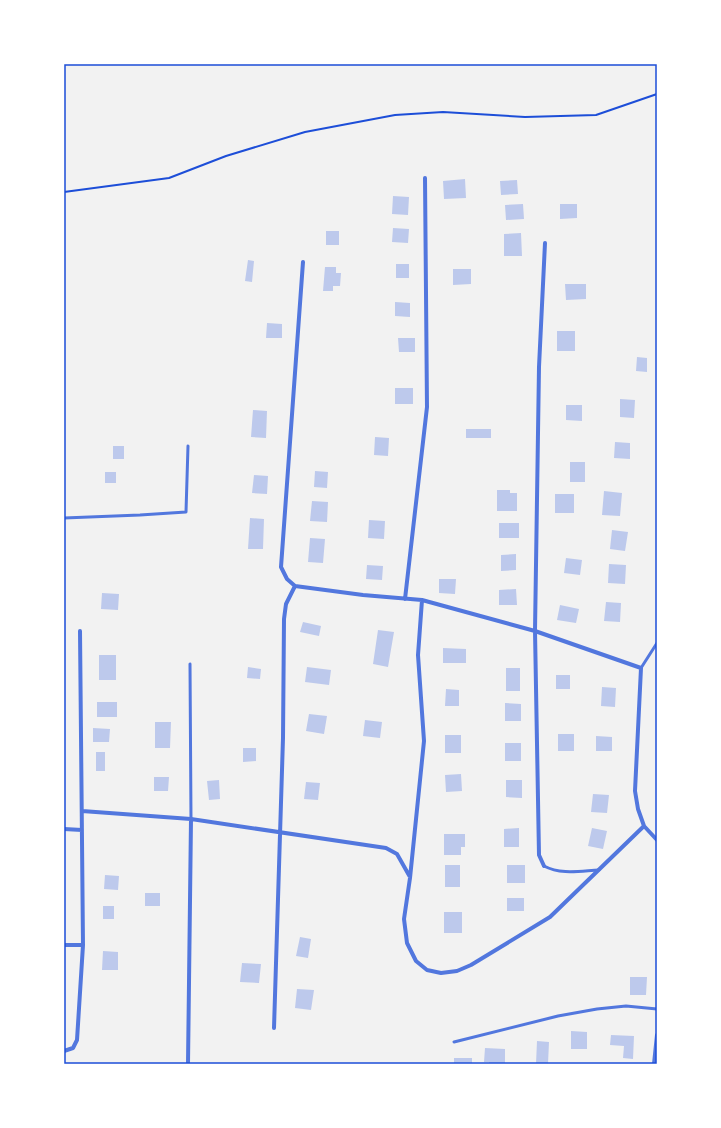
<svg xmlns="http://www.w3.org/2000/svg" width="721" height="1128" viewBox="0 0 721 1128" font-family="Arial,sans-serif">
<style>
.building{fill:#bdc9ec}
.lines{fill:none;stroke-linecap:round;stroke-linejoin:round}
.path{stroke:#1d4ed8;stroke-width:2}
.service{stroke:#5277de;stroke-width:3}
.minor{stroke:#5277de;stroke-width:4}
.neatline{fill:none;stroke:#1d4ed8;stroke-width:1.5}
</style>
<rect width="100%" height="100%" fill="#f2f2f2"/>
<path class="building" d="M 465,179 L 466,198 L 444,199 L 443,181 Z
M 517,180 L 518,194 L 501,195 L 500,181 Z
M 393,196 L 409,197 L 408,215 L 392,214 Z
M 523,204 L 524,219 L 506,220 L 505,205 Z
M 560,204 L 577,204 L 577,218 L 560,219 Z
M 393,228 L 409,229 L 408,243 L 392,242 Z
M 326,231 L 339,231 L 339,245 L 326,245 Z
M 521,233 L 522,256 L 504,256 L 504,234 Z
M 248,260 L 254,261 L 252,282 L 245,281 Z
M 396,264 L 409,264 L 409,278 L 396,278 Z
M 325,267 L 336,267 L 336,273 L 341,273 L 340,286 L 333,286 L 333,291 L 323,291 Z
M 453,269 L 471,269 L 471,284 L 453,285 Z
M 565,284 L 586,284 L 586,299 L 566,300 Z
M 395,302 L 410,303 L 410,317 L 395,316 Z
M 267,323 L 282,324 L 282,338 L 266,338 Z
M 557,331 L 575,331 L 575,351 L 557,351 Z
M 398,338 L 415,338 L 415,352 L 399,352 Z
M 637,357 L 647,358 L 647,372 L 636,371 Z
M 395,388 L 413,388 L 413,404 L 395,404 Z
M 620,399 L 635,400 L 634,418 L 620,417 Z
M 566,405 L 582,405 L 582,421 L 566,420 Z
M 253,410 L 267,411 L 266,438 L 251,437 Z
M 466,429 L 491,429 L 491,438 L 466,438 Z
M 375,437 L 389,438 L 388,456 L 374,455 Z
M 615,442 L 630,443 L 630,459 L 614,458 Z
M 113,446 L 124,446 L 124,459 L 113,459 Z
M 570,462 L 585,462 L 585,482 L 570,482 Z
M 315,471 L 328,472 L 327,488 L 314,487 Z
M 105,472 L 116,472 L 116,483 L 105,483 Z
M 254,475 L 268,476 L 267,494 L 252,493 Z
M 497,490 L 510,490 L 510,493 L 517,493 L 517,511 L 497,511 Z
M 604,491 L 622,493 L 620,516 L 602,515 Z
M 555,494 L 574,494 L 574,513 L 555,513 Z
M 312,501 L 328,502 L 327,522 L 310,521 Z
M 250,518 L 264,519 L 263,549 L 248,549 Z
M 369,520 L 385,521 L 384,539 L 368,538 Z
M 499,523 L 519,523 L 519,538 L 499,538 Z
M 612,530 L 628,532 L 625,551 L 610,549 Z
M 310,538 L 325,539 L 323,563 L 308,562 Z
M 516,554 L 516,570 L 501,571 L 501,555 Z
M 566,558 L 582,560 L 580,575 L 564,573 Z
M 609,564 L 626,565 L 625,584 L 608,583 Z
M 367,565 L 383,566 L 382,580 L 366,579 Z
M 439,579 L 456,579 L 455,594 L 439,593 Z
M 516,589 L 517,605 L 499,605 L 499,590 Z
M 102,593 L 119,594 L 118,610 L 101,609 Z
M 606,602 L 621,603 L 620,622 L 604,621 Z
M 560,605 L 579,609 L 576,623 L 557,620 Z
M 303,622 L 321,626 L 319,636 L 300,632 Z
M 378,630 L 394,632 L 388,667 L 373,664 Z
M 443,648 L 466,649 L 466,663 L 443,663 Z
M 99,655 L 116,655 L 116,680 L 99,680 Z
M 248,667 L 261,669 L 260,679 L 247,678 Z
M 307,667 L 331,670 L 329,685 L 305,682 Z
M 506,668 L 520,668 L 520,691 L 506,691 Z
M 556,675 L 570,675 L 570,689 L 556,689 Z
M 602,687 L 616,688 L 615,707 L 601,706 Z
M 446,689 L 459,690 L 459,706 L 445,706 Z
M 97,702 L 117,702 L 117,717 L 97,717 Z
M 505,703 L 521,704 L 521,721 L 505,721 Z
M 309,714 L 327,716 L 324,734 L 306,731 Z
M 365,720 L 382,722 L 380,738 L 363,736 Z
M 155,722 L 171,722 L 170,748 L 155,748 Z
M 93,728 L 110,729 L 109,742 L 93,742 Z
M 558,734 L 574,734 L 574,751 L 558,751 Z
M 445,735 L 461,735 L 461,753 L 445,753 Z
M 596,736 L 612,737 L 612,751 L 596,751 Z
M 505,743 L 521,743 L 521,761 L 505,761 Z
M 243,748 L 256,748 L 256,761 L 243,762 Z
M 96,752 L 105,752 L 105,771 L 96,771 Z
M 461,774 L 462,791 L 446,792 L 445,775 Z
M 154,777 L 169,777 L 168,791 L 154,791 Z
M 219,780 L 220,799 L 209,800 L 207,781 Z
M 506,780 L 522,780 L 522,798 L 506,797 Z
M 306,782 L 320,783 L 318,800 L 304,799 Z
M 593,794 L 609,795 L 607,813 L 591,812 Z
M 519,828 L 519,847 L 504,847 L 504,829 Z
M 592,828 L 607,831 L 603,849 L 588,846 Z
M 444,834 L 465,834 L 465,847 L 461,847 L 461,855 L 444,855 Z
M 445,865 L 460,865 L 460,887 L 445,887 Z
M 507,865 L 525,865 L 525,883 L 507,883 Z
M 105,875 L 119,876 L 118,890 L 104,889 Z
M 145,893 L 160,893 L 160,906 L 145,906 Z
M 507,898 L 524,898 L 524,911 L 507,911 Z
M 103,906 L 114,906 L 114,919 L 103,919 Z
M 444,912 L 462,912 L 462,933 L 444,933 Z
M 300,937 L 311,939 L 308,958 L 296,956 Z
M 103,951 L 118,952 L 118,970 L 102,970 Z
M 242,963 L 261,964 L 259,983 L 240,982 Z
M 630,977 L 647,977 L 646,995 L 630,995 Z
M 297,989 L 314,990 L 311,1010 L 295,1008 Z
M 571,1031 L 587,1032 L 587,1049 L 571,1049 Z
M 611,1035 L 634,1036 L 633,1059 L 623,1058 L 624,1046 L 610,1045 Z
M 537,1041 L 549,1042 L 548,1064 L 536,1064 Z
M 485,1048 L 505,1049 L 505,1064 L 489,1064 L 489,1062 L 484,1062 Z
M 454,1058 L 472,1058 L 472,1064 L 454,1064 Z"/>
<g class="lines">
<path class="path" d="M 64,192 L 169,178 L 226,156 L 305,132 L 395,115 L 443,112 L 525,117 L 596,115 L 657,94"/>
<path class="service" d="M 64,518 L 140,515 L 186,512 L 188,446
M 190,664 L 191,819
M 641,668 L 657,643
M 544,866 C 561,875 580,871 599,870
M 454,1042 L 558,1016 L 597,1009 L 626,1006 L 657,1009"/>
<path class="minor" d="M 295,586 L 363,595 L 422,600 L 535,631 L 641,668 L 635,791 L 638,809 L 644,826 L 657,840
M 295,586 L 287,579 L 281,567 L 303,262
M 405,599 L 427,407 L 425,178
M 422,600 L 418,655 L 424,741 L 410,878 L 404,919 L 407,943 L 416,961 L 427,970 L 441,973 L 457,971 L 471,965 L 550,917 L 644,826
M 82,811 L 191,819 L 386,848 L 397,854 L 410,877
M 64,829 L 82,830
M 544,866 L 539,855 L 535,631 L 539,367 L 545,243
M 64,945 L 83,945
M 274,1028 L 283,738 L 284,619 L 286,604 L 295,586
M 64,1051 L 73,1048 L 77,1040 L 83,945 L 80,631
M 188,1064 L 191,819
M 654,1064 L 657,1035"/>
</g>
<rect width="721" height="1128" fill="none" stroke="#ffffff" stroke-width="130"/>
<rect x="65" y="65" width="591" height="998" class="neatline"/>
</svg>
